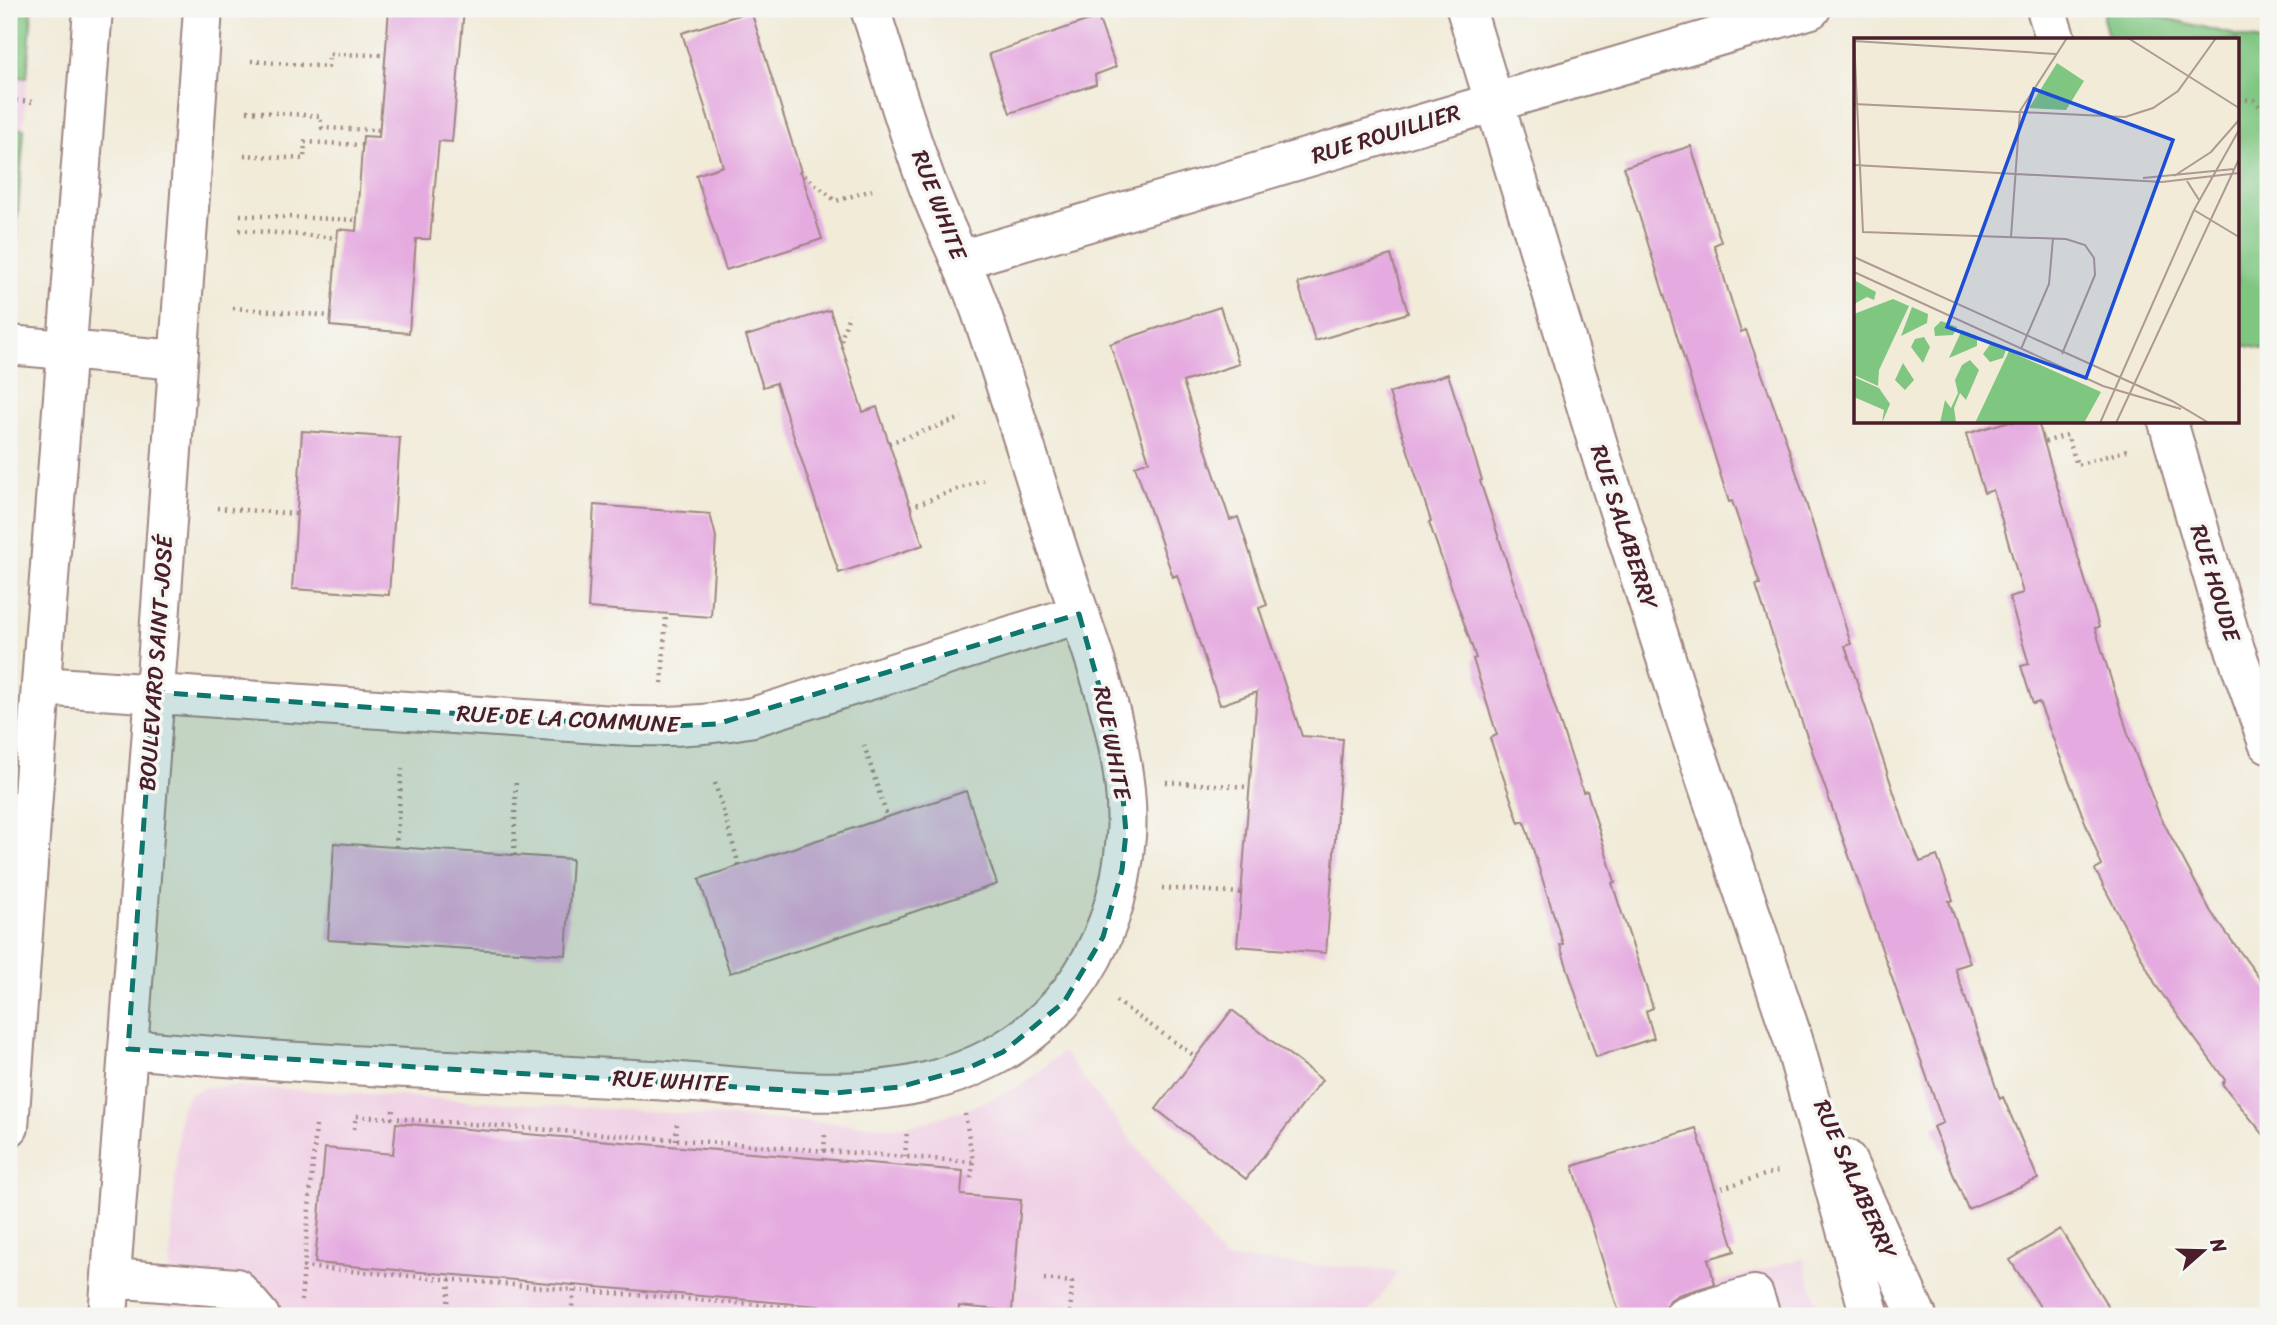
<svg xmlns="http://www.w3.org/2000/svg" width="2277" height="1325" viewBox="0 0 2277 1325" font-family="Sriracha,sans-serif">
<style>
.built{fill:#f0d0e5}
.green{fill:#7fc681;stroke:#647256;stroke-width:2}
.building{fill:#e5abe0}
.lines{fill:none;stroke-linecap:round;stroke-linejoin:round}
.minor-casing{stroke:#9e8582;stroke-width:42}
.path{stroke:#9e8582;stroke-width:4.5;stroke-dasharray:2 5;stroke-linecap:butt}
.minor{stroke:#fff;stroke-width:38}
.marked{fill:#0f766e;fill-opacity:0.2;stroke:#0f766e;stroke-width:5;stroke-dasharray:14 9;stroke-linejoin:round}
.labels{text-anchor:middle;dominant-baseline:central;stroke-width:7;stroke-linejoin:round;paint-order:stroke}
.street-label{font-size:23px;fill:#4a1f2b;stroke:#f6f6f2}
.inset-road{fill:none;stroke:#ae9993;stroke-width:2}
.view{fill:#1d4ed8;fill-opacity:0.15;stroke:#1d4ed8;stroke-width:3.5}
.inset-edge{fill:none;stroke:#4a1f2b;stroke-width:3.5}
</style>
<rect width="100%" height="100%" fill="#f6f6f2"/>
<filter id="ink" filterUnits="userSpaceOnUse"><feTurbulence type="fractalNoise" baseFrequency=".0143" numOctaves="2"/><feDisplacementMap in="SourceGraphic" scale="14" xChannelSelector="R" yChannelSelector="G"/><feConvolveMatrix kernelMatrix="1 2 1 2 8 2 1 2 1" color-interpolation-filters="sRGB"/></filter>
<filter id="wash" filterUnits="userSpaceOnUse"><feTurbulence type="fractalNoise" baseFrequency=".00686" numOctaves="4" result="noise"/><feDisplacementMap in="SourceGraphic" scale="28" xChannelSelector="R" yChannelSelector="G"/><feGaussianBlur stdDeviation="1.57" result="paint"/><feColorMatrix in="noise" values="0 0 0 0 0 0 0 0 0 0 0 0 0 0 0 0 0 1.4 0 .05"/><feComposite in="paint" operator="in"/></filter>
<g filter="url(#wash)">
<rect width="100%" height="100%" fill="#f1ebd8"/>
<path class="built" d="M 9,9 L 32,9 L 9,328 Z
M 1063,1052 L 1224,1259 L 1399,1271 L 1367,1316 L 166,1316 L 180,1110 L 190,1094 L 205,1087 L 237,1086 L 894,1127 L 924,1122 L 967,1109 L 1022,1085 Z
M 1803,1258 L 1821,1316 L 1596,1316 Z"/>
<path class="green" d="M 9,9 L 32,9 L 27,78 L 9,76 Z
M 2106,9 L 2128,9 L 2268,43 L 2268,350 L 2237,344 L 2237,40 L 2109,40 L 2103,18 Z
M 9,127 L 24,129 L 13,274 L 9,278 Z"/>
<g id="blocks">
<path class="building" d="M 389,9 L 464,9 L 452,142 L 439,141 L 430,239 L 416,239 L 409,333 L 330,326 L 338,229 L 356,231 L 363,136 L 379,137 Z
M 751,11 L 822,239 L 726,270 L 696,175 L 723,166 L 682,33 Z
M 1098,17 L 1116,67 L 1095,75 L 1096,84 L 1010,113 L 989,54 Z
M 1691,146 L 1721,242 L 1714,245 L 1741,332 L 1746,330 L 1785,437 L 1851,644 L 1845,646 L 1906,829 L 1920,862 L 1937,856 L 1953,900 L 1949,901 L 1970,963 L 1955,968 L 2000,1099 L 2003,1097 L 2038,1179 L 1968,1209 L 1933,1127 L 1943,1123 L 1784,671 L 1756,585 L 1760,584 L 1732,501 L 1729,502 L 1624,167 Z
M 1391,255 L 1408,313 L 1315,341 L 1298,283 Z
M 1220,307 L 1239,364 L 1183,382 L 1230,520 L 1238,517 L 1260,584 L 1267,605 L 1259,608 L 1302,736 L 1343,739 L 1326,953 L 1237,946 L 1257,692 L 1220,705 L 1177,575 L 1173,577 L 1135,466 L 1149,461 L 1110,344 Z
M 830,310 L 863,412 L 877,407 L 923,545 L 839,573 L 776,383 L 763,387 L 746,336 Z
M 1448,374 L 1482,480 L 1480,481 L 1583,792 L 1587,791 L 1615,882 L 1612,883 L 1653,1008 L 1646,1011 L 1654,1038 L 1596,1057 L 1560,945 L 1563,944 L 1524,821 L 1519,823 L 1490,738 L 1497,735 L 1473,659 L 1476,658 L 1429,522 L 1431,521 L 1389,393 Z
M 2006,422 L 2038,422 L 2099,627 L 2095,628 L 2130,740 L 2159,814 L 2211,912 L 2268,990 L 2268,1140 L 2222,1084 L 2225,1080 L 2157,987 L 2095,870 L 2102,866 L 2039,702 L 2033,704 L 2021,666 L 2029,664 L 2009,597 L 2023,593 L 1993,490 L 1984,493 L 1966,434 Z
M 302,431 L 400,438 L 389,595 L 292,589 Z
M 594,505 L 710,514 L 716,537 L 711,617 L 588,608 Z
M 966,791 L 997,884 L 730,973 L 699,879 Z
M 334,843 L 572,859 L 566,955 L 328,940 Z
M 1232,1010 L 1322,1080 L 1246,1179 L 1156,1109 Z
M 396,1123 L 963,1171 L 961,1195 L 1021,1200 L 1012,1311 L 959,1306 L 958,1316 L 936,1316 L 315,1263 L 325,1148 L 393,1154 Z
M 1696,1128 L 1735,1251 L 1708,1259 L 1715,1284 L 1678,1295 L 1669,1301 L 1663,1310 L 1663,1316 L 1620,1316 L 1573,1166 Z
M 2060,1229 L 2114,1316 L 2046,1316 L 2010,1260 Z"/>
</g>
</g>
<g filter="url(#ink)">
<use href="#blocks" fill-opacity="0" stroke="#9e8582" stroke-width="2"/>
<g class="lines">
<g class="minor-casing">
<path id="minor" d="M 1466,9 L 1602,458 L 1688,727 L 1794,1042 L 1870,1316
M 2046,9 L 2056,40
M 960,260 L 1811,9
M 9,345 L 178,360
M 2168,422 L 2230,635 L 2268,743
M 41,686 L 614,725 C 661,728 706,726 753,717 L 1079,614
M 128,1049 C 302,1065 478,1071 652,1080 C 744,1085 844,1104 934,1080 C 1052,1048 1117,955 1126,836 C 1132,751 1089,643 1062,562 C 1035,479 1010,395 981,312 C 967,271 946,232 930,191 C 907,132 890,69 870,9
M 9,1127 L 44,643 L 93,9
M 1846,1159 L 1917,1316
M 112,1278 L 236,1288 L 260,1316
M 108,1316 L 158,650 L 203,9
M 1684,1316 L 1754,1295 L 1761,1316"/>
</g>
<path class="path" d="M 251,61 L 328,67 L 329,54 L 386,55
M 2239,99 L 2254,100 L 2268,115
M 9,100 L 32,102
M 247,111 L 320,116 L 322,128 L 380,130
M 244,155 L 304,159 L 305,142 L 363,145
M 799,171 L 836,201 L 872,190
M 240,215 L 357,220
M 239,230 L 338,238
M 233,308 L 331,316
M 841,341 L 849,314
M 2045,442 L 2067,435 L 2077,465 L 2131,449
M 889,443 L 962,418
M 910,507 L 983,480
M 217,508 L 297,514
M 662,683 L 666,614
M 864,745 L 887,817
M 1166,782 L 1249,787
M 715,783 L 739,865
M 396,847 L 402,769
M 514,855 L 516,778
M 1162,888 L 1241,893
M 1116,1001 L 1196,1057
M 393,1110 L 392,1118 L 973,1162
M 965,1114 L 973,1162 L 971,1180
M 316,1126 L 304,1267 L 574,1290 L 571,1316
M 354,1129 L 356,1116 L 392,1118
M 676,1140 L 677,1123
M 824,1151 L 825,1134
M 905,1157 L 907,1130
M 1715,1190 L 1781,1170
M 1044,1279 L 1072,1282 L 1070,1316
M 574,1285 L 574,1290 L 899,1316
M 301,1301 L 304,1267
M 986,1308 L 987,1316
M 447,1316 L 450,1279
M 923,1316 L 923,1315"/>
<use href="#minor" class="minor"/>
</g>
</g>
<path class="marked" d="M 1079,614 L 1120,761 L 1126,833 L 1122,870 L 1103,937 L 1064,1002 L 1003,1052 L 966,1069 L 899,1087 L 834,1093 L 128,1049 L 153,692 L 649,727 L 717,724 Z"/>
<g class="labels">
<g class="street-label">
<text transform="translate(1386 134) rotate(-17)">RUE ROUILLIER</text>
<text transform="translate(939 205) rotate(69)">RUE WHITE</text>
<text transform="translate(1624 527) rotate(72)">RUE SALABERRY</text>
<text transform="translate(2215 583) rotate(73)">RUE HOUDE</text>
<text transform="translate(156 663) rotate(-86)">BOULEVARD SAINT-JOSÉ</text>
<text transform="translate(568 719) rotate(3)">RUE DE LA COMMUNE</text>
<text transform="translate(1112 743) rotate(79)">RUE WHITE</text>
<text transform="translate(670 1081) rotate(3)">RUE WHITE</text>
<text transform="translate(1855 1179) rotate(66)">RUE SALABERRY</text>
</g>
</g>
<g transform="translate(1854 38)">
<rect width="385" height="385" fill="#f1ebd8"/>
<path d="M 203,25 L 230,43 L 212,72 L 175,70 ZM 0,242 L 22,254 L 20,262 L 13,259 L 0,266 ZM 39,261 L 55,268 L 25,332 L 24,348 L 0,337 L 0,276 ZM 58,269 L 74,276 L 73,285 L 47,298 ZM 87,283 L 103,289 L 99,297 L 81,298 L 80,290 ZM 108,292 L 123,298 L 123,308 L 95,320 ZM 70,299 L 76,309 L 69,325 L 57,309 L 61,301 ZM 137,305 L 152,312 L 149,320 L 136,324 L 129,316 ZM 155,313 L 247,354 L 230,385 L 121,385 ZM 116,322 L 125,332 L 112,362 L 106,355 L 100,370 L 102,384 L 86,385 L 91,362 L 97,370 L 104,355 L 101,342 L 108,327 ZM 49,325 L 60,342 L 51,352 L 41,342 ZM 0,339 L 25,350 L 36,366 L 28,385 L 30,372 L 0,359 Z" fill="#7fc681"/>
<path class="inset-road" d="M 0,0 L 9,194 L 212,201 L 231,207 L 240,220 L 241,237 L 208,316M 274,0 L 385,70M 0,3 L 202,16M 0,66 L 271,79 L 299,70 L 324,53 L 362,0M 0,127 L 308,144 L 385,135M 320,138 L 357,114 L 385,82M 289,140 L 380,131M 333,143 L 345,162M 340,172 L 385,199M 157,199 L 166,73 L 213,0M 0,219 L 318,363 L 355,385M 0,234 L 249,348 L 327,371M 167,311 L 195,246 L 199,200M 246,385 L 340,172 L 385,92M 262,385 L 385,121"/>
<path class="view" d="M 180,51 L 319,102 L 232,340 L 93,289 Z"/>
<rect width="385" height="385" class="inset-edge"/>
</g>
<rect width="2277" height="1325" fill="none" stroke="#f6f6f2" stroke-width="35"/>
<g transform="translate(2203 1251) rotate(70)" stroke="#f6f6f2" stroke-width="5" paint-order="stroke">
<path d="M0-5L12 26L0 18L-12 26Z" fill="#4a1f2b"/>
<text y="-10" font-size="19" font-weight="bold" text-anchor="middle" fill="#4a1f2b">N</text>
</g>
</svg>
